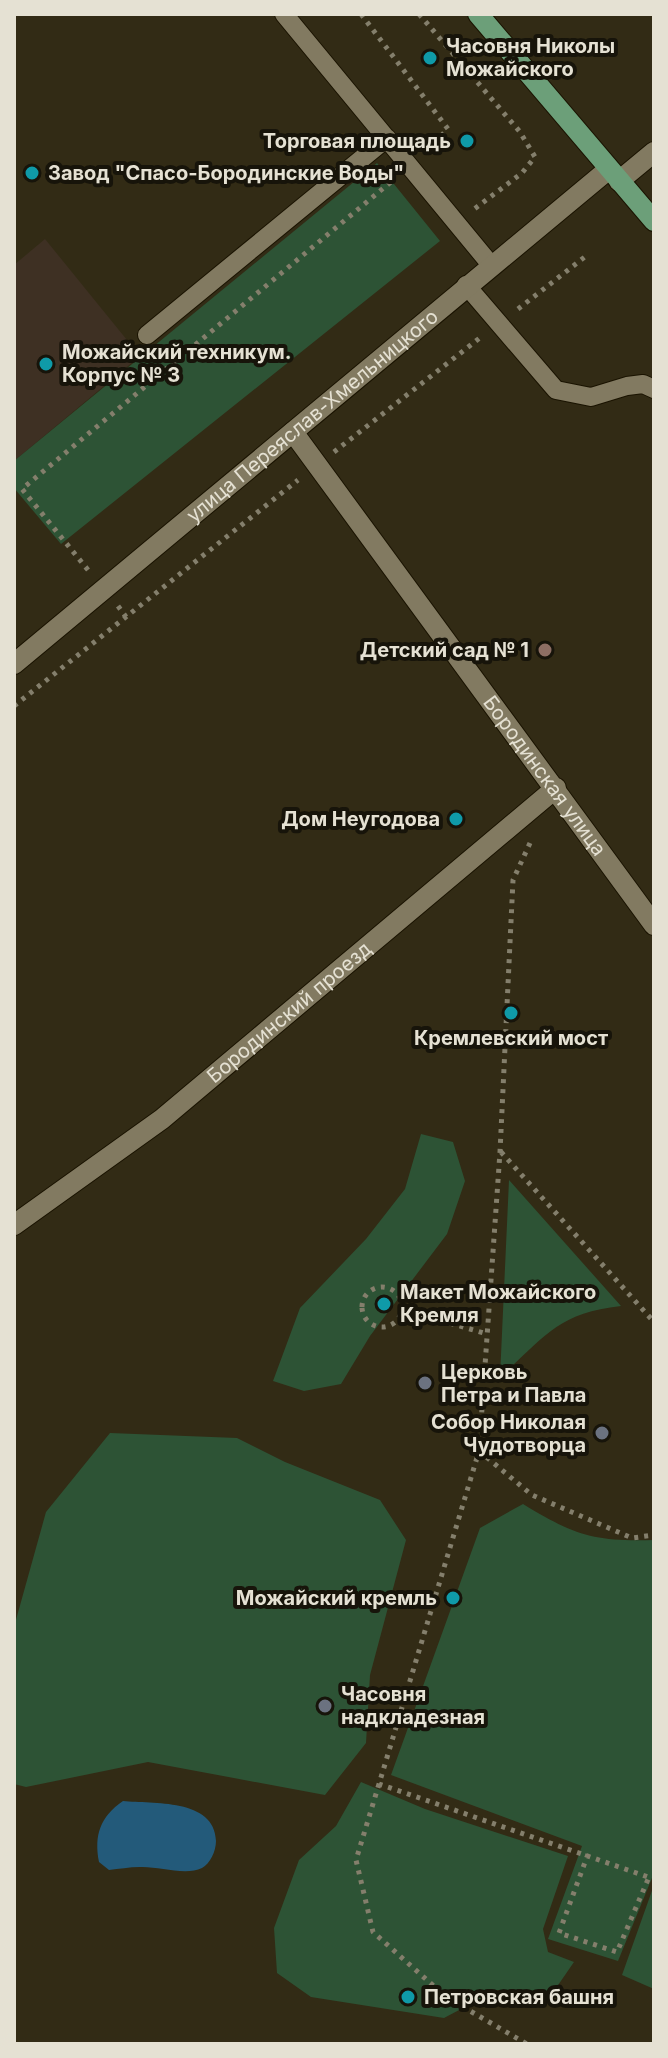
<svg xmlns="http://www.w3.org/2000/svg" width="668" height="2058" viewBox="0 0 668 2058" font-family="Inter,sans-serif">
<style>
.education{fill:#3e3023}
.green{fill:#2d5335}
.water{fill:#235a7a}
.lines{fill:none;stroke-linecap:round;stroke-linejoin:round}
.service-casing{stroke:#1a1301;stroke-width:20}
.minor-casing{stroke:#1a1301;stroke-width:22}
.secondary-casing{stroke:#1a1301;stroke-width:22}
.primary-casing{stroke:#1a1301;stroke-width:22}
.path{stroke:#847f6c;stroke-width:5;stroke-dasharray:4 6;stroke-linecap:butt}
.service{stroke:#827a61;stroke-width:18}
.minor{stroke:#827a61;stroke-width:20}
.secondary{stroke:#827a61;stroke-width:20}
.primary{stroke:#6c9f79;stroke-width:20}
.culture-dot{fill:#0f9aa8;stroke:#17140a;stroke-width:3}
.education-dot{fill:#8d6e63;stroke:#17140a;stroke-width:3}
.worship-dot{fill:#6b7280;stroke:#17140a;stroke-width:3}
.labels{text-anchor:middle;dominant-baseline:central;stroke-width:8;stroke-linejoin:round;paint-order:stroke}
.poi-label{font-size:20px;font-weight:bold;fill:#e5e1d3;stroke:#17140a;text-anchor:start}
.street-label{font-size:20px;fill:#e5e1d3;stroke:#17140a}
</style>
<rect width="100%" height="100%" fill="#322b15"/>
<path class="education" d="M 45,239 L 140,356 L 14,461 L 14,265 Z"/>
<path class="green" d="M 377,163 L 440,241 L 61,544 L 14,488 L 14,461 Z
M 421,1134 L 453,1142 L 465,1181 L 447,1234 L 370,1336 L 341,1384 L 304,1391 L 273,1381 L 300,1308 L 366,1239 L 405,1189 Z
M 509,1180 L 621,1306 C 557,1313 545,1337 500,1377 Z
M 110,1433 L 237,1438 L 285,1462 L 380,1500 L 406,1540 L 370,1675 L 366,1743 L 325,1795 L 148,1762 L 26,1787 L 14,1784 L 14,1627 L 46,1512 Z
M 523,1504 C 574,1535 594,1542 654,1540 L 654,1873 L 618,1961 L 548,1939 L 582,1846 L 391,1775 L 480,1528 Z
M 361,1782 L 425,1809 L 568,1856 L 543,1929 L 548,1952 L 574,1962 L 554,1991 L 497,1990 L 444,2018 L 311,1997 L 277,1973 L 274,1928 L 299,1860 L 336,1826 Z
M 654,1885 L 654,1989 L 622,1975 Z"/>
<path class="water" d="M 123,1801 C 152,1804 215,1798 216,1841 C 216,1851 210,1864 202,1868 C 185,1876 158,1866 140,1867 C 129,1867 119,1869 109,1870 L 99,1862 C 94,1835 100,1817 123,1801 Z"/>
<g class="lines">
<g class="service-casing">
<path id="service" d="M 284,14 L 491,265
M 466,285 L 556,390 L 591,397 L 627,386 L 643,384 L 654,389
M 147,335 L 387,138"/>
</g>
<g class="minor-casing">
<g id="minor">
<path d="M 619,181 L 654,152"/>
<path id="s1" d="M 293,432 L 654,925"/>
<path id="s2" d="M 14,1225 L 162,1119 L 556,788"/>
</g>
</g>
<g class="secondary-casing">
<g id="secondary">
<path id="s3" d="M 14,664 L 609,169"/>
</g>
</g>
<g class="primary-casing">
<path id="primary" d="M 478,14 L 654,221"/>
</g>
<path class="path" d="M 361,14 L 448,129 L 426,151
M 419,14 L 520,132 L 535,157 L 522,173 L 473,210
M 518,309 L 586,256
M 334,452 L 481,337
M 88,570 L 22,489 L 392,181
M 118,606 L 126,617
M 14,706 L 298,480
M 530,843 L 513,880 L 500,1152 L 479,1451 L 379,1784 L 654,1879
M 501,1152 L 654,1322
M362 1307a20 20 0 1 1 40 0a20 20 0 1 1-40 0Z
M 402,1309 L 487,1334
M 479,1451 L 532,1495 L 632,1538 L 654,1535
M 379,1784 L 356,1860 L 373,1932 L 446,1997 L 527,2044
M 588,1854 L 559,1933 L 617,1952 L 649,1877"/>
<use href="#service" class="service"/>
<use href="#minor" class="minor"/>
<use href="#secondary" class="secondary"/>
<use href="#primary" class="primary"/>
</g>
<g class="culture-dot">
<circle cx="430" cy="58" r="8"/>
<circle cx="467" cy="141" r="8"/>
<circle cx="32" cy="173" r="8"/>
<circle cx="46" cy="364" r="8"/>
<circle cx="456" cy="819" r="8"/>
<circle cx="511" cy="1013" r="8"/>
<circle cx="384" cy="1304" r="8"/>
<circle cx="453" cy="1598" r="8"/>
<circle cx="408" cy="1997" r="8"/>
</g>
<circle class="education-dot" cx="545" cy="650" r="8"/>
<g class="worship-dot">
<circle cx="425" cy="1383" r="8"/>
<circle cx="602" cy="1433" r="8"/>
<circle cx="325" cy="1706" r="8"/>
</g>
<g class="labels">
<g class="poi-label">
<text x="446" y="46">Часовня Николы<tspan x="446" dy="23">Можайского</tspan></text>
<text x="451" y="141" text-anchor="end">Торговая площадь</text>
<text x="48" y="173">Завод "Спасо-Бородинские Воды"</text>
<text x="62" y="352">Можайский техникум.<tspan x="62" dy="23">Корпус № 3</tspan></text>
<text x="529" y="650" text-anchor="end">Детский сад № 1</text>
<text x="440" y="819" text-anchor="end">Дом Неугодова</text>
<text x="511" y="1038" text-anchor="middle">Кремлевский мост</text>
<text x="400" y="1292">Макет Можайского<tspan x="400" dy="23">Кремля</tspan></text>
<text x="441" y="1372">Церковь<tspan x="441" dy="23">Петра и Павла</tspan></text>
<text x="586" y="1422" text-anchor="end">Собор Николая<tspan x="586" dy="23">Чудотворца</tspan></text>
<text x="437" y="1598" text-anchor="end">Можайский кремль</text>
<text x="341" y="1694">Часовня<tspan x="341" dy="23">надкладезная</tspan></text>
<text x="424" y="1997">Петровская башня</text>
</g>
<g class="street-label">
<text stroke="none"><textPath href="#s3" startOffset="388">улица Переяслав-Хмельницкого</textPath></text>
<text stroke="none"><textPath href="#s1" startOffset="426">Бородинская улица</textPath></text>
<text stroke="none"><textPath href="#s2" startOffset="348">Бородинский проезд</textPath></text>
</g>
</g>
<rect width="668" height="2058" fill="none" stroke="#e5e1d3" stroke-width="32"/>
</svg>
